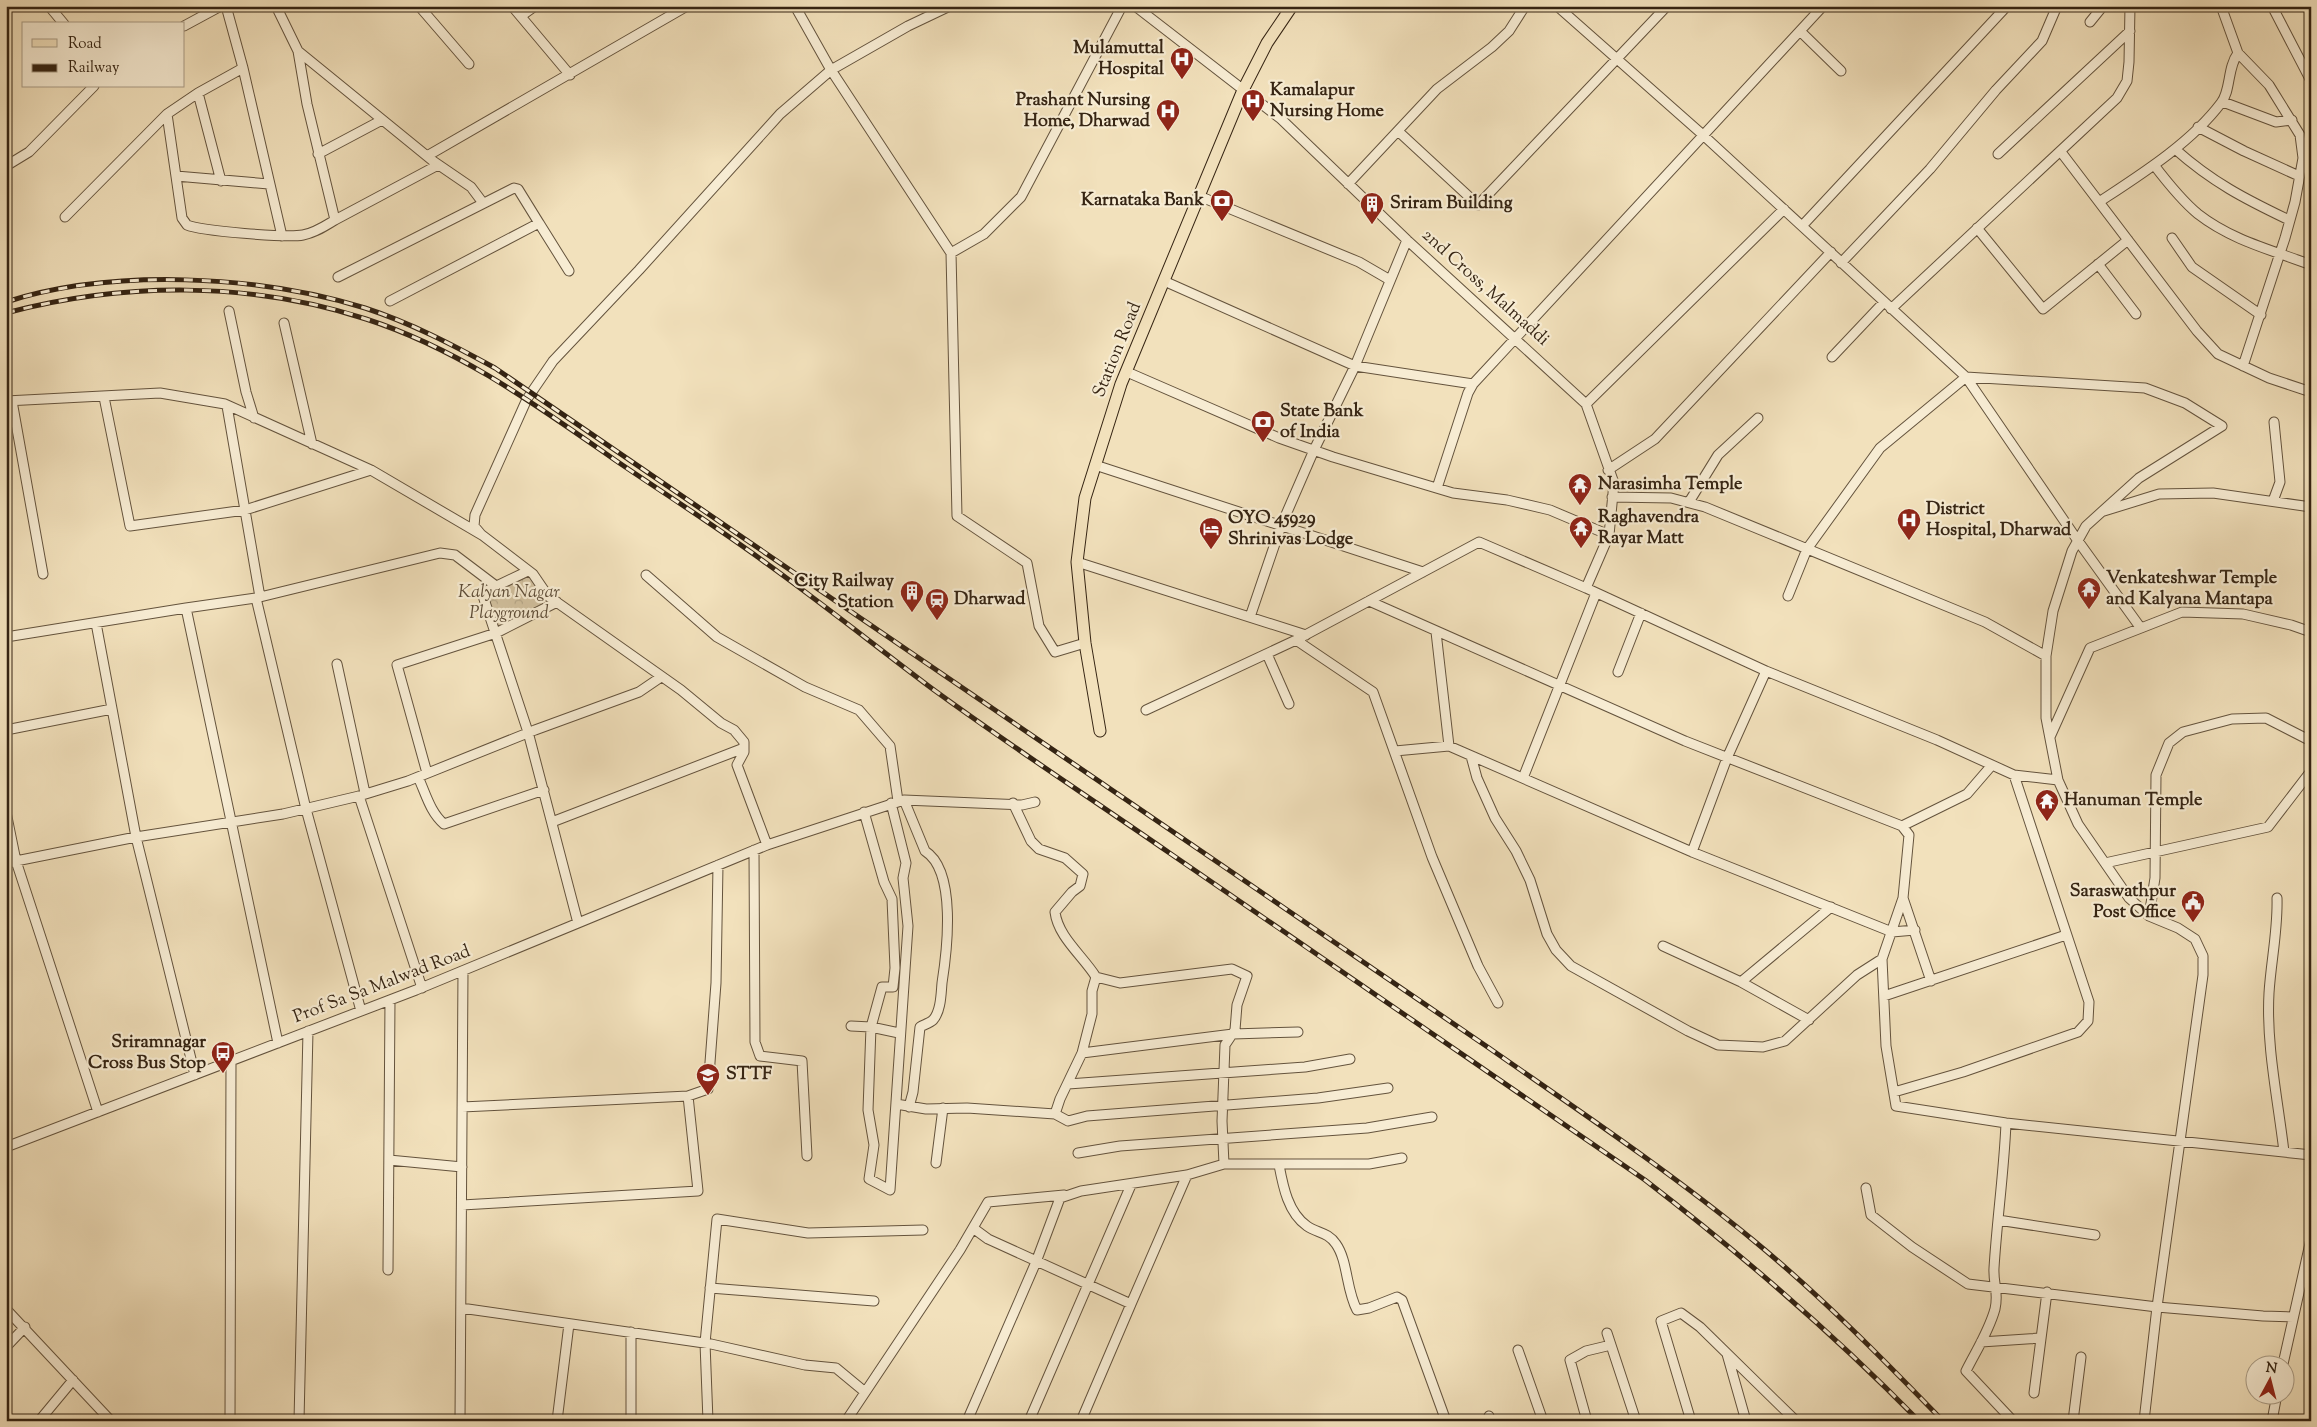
<svg xmlns="http://www.w3.org/2000/svg" width="2317" height="1427" viewBox="0 0 2317 1427" font-family="'Sorts Mill Goudy',serif">
<style>
.park{fill:url(#park-crowns);stroke:#847259}
.lines{fill:none;stroke-linecap:round;stroke-linejoin:round}
.minor-casing{stroke:#64533d;stroke-width:11}
.major-casing{stroke:#352413;stroke-width:13}
.minor{stroke:#f7ecd3;stroke-width:9}
.major{stroke:#f2e1bc;stroke-width:11}
.rail-casing{stroke:#352413;stroke-width:5}
.rail{stroke:#f7ecd3;stroke-width:3;stroke-dasharray:9;stroke-linecap:butt}
.labels{text-anchor:middle;dominant-baseline:central;stroke-width:4.5;stroke-linejoin:round;paint-order:stroke}
.poi-label{font-size:18px;font-weight:bold;fill:#352413;stroke:#f7ecd3;text-anchor:start}
.street-label{font-size:18px;fill:#352413;stroke:#f7ecd3}
.park-label{font-size:18px;font-style:italic;fill:#5c4b36;stroke:#f7ecd3}
</style>
<defs>
<pattern id="park-crowns" width="20" height="18" patternUnits="userSpaceOnUse" patternTransform="scale(1.25)"><rect width="20" height="18" fill="#d2c19f"/><path d="M2 6a3 3 0 1 1 6 0M12 15a3 3 0 1 1 6 0" fill="none" stroke="#b5a688"/></pattern>
</defs>
<rect width="100%" height="100%" fill="#f2e1bc"/>
<filter id="stains"><feTurbulence type="fractalNoise" baseFrequency=".004" numOctaves="4"/><feColorMatrix values="0 0 0 0 .2 0 0 0 0 .09 0 0 0 0 .02 0 0 0 .5 -.17"/></filter>
<radialGradient id="worn" r=".72"><stop offset=".6" stop-color="#630" stop-opacity="0"/><stop offset="1" stop-color="#630" stop-opacity=".3"/></radialGradient>
<path class="park" d="M 528,571 L 557,602 L 496,633 L 482,593 Z"/>
<g class="lines">
<g class="minor-casing">
<path id="minor" d="M 49,6 L 64,24
M 226,6 L 243,68 L 282,236
M 276,6 L 298,51 L 307,104 L 335,220 L 438,165
M 419,6 L 469,64
M 512,6 L 570,75
M 795,6 L 831,70 L 951,253 L 957,516 L 1027,563 L 1039,626 L 1055,652 L 1085,643
M 1135,6 L 1281,119 L 1407,240 L 1586,404 L 1614,483 L 1609,535 L 1586,588 L 1766,671 L 1937,740 L 2014,775 L 2058,780 L 2078,824 L 2129,898 L 2149,916 L 2178,928 L 2195,939 L 2203,956 L 2203,975 L 2157,1307 L 2144,1421
M 1557,6 L 1703,135 L 1966,377 L 2078,541 L 2140,627
M 2221,6 L 2238,53 L 2269,85 L 2300,135 L 2303,158 L 2295,202 L 2285,238 L 2243,366
M 2272,6 L 2311,81
M 521,16 L 535,6
M 2090,22 L 2103,6
M 184,26 L 221,6
M 1800,31 L 1841,71
M 298,51 L 433,161 L 471,187 L 483,203
M 198,93 L 221,181
M 2223,102 L 2276,122 L 2292,120
M 167,114 L 198,93 L 243,68
M 2198,127 L 2244,151 L 2299,176
M 1399,132 L 1478,205 L 1667,6
M 2175,149 C 2212,182 2245,199 2289,220
M 2061,152 L 2197,331 L 2218,354 L 2269,378 L 2311,392
M 318,154 L 382,120
M 1998,154 L 2130,31
M 427,156 L 687,6
M 2154,165 C 2167,182 2181,200 2198,214 C 2230,239 2268,249 2306,263
M 6,166 L 29,152 L 94,86
M 176,176 L 269,184
M 1348,184 L 1437,89 L 1492,47 L 1509,31 L 1525,6
M 1199,196 L 1359,262 L 1390,280
M 2099,202 C 2140,175 2191,143 2221,103 C 2231,91 2227,68 2238,53
M 65,217 L 167,114 L 182,218 L 187,225 C 201,231 287,238 303,235 C 315,233 325,226 335,220
M 539,223 L 569,271
M 1802,226 L 2007,6
M 1977,228 L 2043,309 L 2128,240
M 2172,238 L 2192,267 L 2261,315
M 951,253 L 984,234 L 1021,197 L 1122,6
M 1841,263 L 1930,169 L 1996,90 L 2042,41 L 2057,6
M 2098,264 L 2136,314
M 338,277 L 514,188 L 518,189 L 539,223 L 390,301
M 1164,281 L 1355,366 L 1473,384
M 1891,309 L 2117,98 L 2127,81 L 2129,62 L 2130,6
M 229,311 L 246,392 L 254,418
M 284,323 L 312,444
M 1832,357 L 1884,302
M 1127,372 L 1279,438 L 1333,457 L 1453,493 L 1507,500 L 1550,510 L 1609,535
M 104,397 L 130,526 L 245,510 L 371,470
M 6,401 L 160,393 L 225,404 L 371,470 L 482,535 L 533,574 L 548,596 L 681,690 L 721,723 L 734,730 L 744,742 L 744,752 L 737,765 L 767,845
M 12,401 L 43,574
M 1586,404 L 1784,209
M 227,406 L 260,597
M 1095,465 L 1423,572
M 1608,470 L 1655,439 L 1831,252
M 1437,488 L 1468,393 L 1473,384 L 1823,6
M 1612,497 L 1671,498 L 1705,507 L 1985,622 L 2046,656
M 2273,501 L 2280,482 L 2274,422
M 1689,502 L 1718,455 L 1758,418
M 2104,511 L 2159,494 L 2213,493 L 2311,507
M 480,533 L 474,526 L 475,515 L 527,399 L 553,361 L 639,270 L 780,114 L 831,70 L 908,26 L 950,6
M 1077,562 L 1306,635
M 528,571 L 482,593 L 528,732 L 578,923
M 646,575 L 717,637 L 805,687 L 859,710 L 890,746 L 898,801
M 1788,596 L 1807,549 L 1880,448 L 1966,377 L 2145,388 L 2185,403 L 2222,426 L 2139,478 L 2086,526 L 2072,551 L 2053,611 L 2046,656 L 2046,718 L 2058,780
M 256,598 L 306,809 L 361,1011
M 1369,601 L 1685,741 L 1902,826 L 1909,835 L 1903,898 L 1931,981
M 186,608 L 256,598 L 440,553 L 455,555 L 496,586
M 1250,617 L 1281,526 L 1314,450 L 1355,366 L 1407,240
M 96,623 L 136,837 L 195,1075
M 1436,632 L 1449,746
M 6,637 L 186,608 L 278,1043
M 1296,640 L 1373,692 L 1432,857 L 1478,966 L 1498,1003
M 1267,654 L 1289,704
M 337,664 L 365,793
M 1618,672 L 1641,613
M 1146,710 L 1296,640 L 1479,542 L 1586,588
M 6,730 L 112,709
M 2050,737 L 2090,648 L 2182,612 L 2243,614 L 2291,625 L 2311,632
M 1395,751 L 1449,746 L 1692,852 L 1892,932 L 1915,930
M 1471,756 L 1477,778 L 1495,818 L 1516,851 L 1530,880 L 1547,934 L 1556,950 L 1571,966 L 1688,1031 L 1718,1045 L 1763,1047 L 1785,1041 L 1857,975 L 1882,959
M 427,773 L 397,665 L 496,633 L 557,602
M 418,777 C 426,794 430,812 444,824 L 544,790
M 1523,778 L 1596,593
M 359,796 L 422,988
M 904,800 L 925,851 C 957,871 947,951 942,983 C 941,994 941,1011 933,1020 C 930,1023 923,1025 920,1027 L 913,1092 L 909,1107
M 6,812 L 16,861 L 98,1112
M 864,812 L 884,882 L 892,899 L 895,968 L 893,987 L 882,987 L 871,1027 L 868,1110 L 874,1145 L 869,1179 L 890,1190 L 908,926 L 903,878 L 906,863 L 891,803
M 552,822 L 744,748
M 1902,826 L 1967,794 L 1992,765
M 754,850 L 755,1042 L 760,1056 L 802,1061 L 807,1156
M 1692,852 L 1727,758 L 1766,671
M 6,863 L 136,837 L 283,814 L 359,796 L 408,781 L 535,730 L 639,692 L 661,677
M 2105,863 L 2268,827 L 2311,771
M 1903,898 L 1882,959 L 1886,1046 L 1896,1106 L 2006,1123 L 2311,1155
M 2277,898 C 2278,930 2271,961 2269,993 C 2266,1045 2278,1100 2284,1152
M 2149,916 L 2155,878 L 2156,775 L 2169,743 L 2183,732 L 2232,719 L 2266,718 L 2311,741
M 1663,946 L 1741,982 L 1809,1020
M 1096,977 L 1120,983 L 1232,969 L 1247,976 L 1237,1005 L 1235,1030 L 1225,1045 L 1222,1121 L 1224,1164
M 1741,982 L 1831,907
M 1884,996 L 2066,935
M 851,1026 L 871,1027 L 899,1033
M 1082,1053 L 1233,1034 L 1298,1032
M 1068,1084 L 1305,1067 L 1350,1059
M 1894,1092 L 1963,1072 L 2078,1032 L 2088,1021 L 2089,1002 L 2014,775
M 688,1096 L 708,1089 L 716,983 L 718,865
M 896,1104 L 926,1109 L 967,1108 L 1055,1114 L 1060,1099 L 1082,1053 L 1092,1014 L 1092,991 L 1096,977 C 1083,956 1058,937 1055,912 L 1072,892 L 1080,886 L 1083,874 L 1065,858 L 1039,849 L 1031,841 L 1013,803
M 1055,1114 L 1068,1121 L 1087,1116 L 1318,1098 L 1388,1088
M 2006,1123 C 2004,1172 1997,1219 1994,1268 C 1993,1284 1999,1292 1995,1309 C 1989,1331 1976,1351 1966,1371 L 2013,1421
M 6,1147 L 416,990 L 767,845 L 904,800 L 1022,805 L 1035,802
M 1078,1153 L 1120,1146 L 1367,1128 L 1432,1117
M 389,1160 L 462,1167
M 936,1163 L 943,1108
M 1279,1165 C 1283,1186 1288,1213 1307,1226 C 1317,1233 1328,1232 1336,1244 C 1348,1261 1346,1290 1357,1310 L 1369,1308 L 1397,1297 L 1402,1300 L 1446,1421
M 1866,1188 L 1871,1215 L 1912,1247 L 1968,1284 L 2157,1307 L 2263,1316 L 2293,1317
M 1064,1195 L 1060,1198 L 1081,1191 L 1187,1175 L 1224,1164 L 1369,1164 L 1402,1158
M 462,1205 L 698,1191 L 688,1096 L 462,1107
M 1998,1220 L 2095,1235
M 973,1228 L 988,1239 L 1131,1304 L 1187,1175
M 388,1270 L 390,1000
M 710,1288 L 874,1301
M 461,1308 L 711,1344 L 805,1365 L 836,1368 L 865,1392
M 6,1309 L 111,1421
M 631,1332 L 631,1421
M 1607,1333 L 1636,1421
M 1981,1342 L 2040,1338
M 6,1347 L 25,1327
M 1518,1350 L 1543,1421
M 1727,1354 L 1746,1421
M 2283,1364 L 2311,1239
M 2034,1393 L 2047,1292
M 1489,1416 L 1490,1421
M 39,1421 L 73,1380
M 230,1421 L 231,1061
M 299,1421 L 308,1031
M 460,1421 L 463,971
M 557,1421 L 569,1324
M 708,1421 L 705,1343 L 717,1219 L 808,1233 L 923,1230
M 846,1421 L 960,1250 L 988,1202 L 1064,1195
M 967,1421 L 1036,1262 L 1060,1198
M 1029,1421 L 1131,1185
M 1081,1421 L 1131,1304
M 1587,1421 L 1570,1360 L 1586,1351 L 1611,1345
M 1691,1421 L 1661,1321 L 1681,1313 L 1700,1327 L 1796,1421
M 2073,1421 L 2081,1357
M 2272,1421 L 2277,1394"/>
</g>
<g class="major-casing">
<path id="major" d="M 1100,731 L 1085,643 L 1077,562 L 1085,498 L 1121,384 L 1243,90 L 1267,43 L 1292,6"/>
</g>
<use href="#minor" class="minor"/>
<use href="#major" class="major"/>
<g class="rail-casing">
<path id="rail" d="M 6,302 C 112,268 259,275 365,308 C 411,323 453,345 495,368 L 1489,1048 C 1578,1110 1669,1171 1753,1240 C 1820,1295 1882,1358 1943,1421
M 6,313 C 123,282 250,281 366,319 C 459,349 536,405 615,460 C 665,494 717,527 766,563 C 823,604 878,648 934,690 C 1012,747 1092,799 1171,854 C 1329,963 1487,1071 1645,1180 C 1741,1254 1834,1334 1919,1421"/>
</g>
<use href="#rail" class="rail"/>
</g>
<defs>
<g id="hospital-pin" transform="scale(1.25)"><path d="M0 17L-7.5 6A9.5 9.5 0 1 1 7.5 6Z" fill="#8f2418" stroke="#f7ecd3"/><path d="M-5-5h3v3.5h4V-5h3V5h-3V1.5h-4V5h-3Z" fill="#fff"/></g>
<g id="bank-pin" transform="scale(1.25)"><path d="M0 17L-7.5 6A9.5 9.5 0 1 1 7.5 6Z" fill="#8f2418" stroke="#f7ecd3"/><path d="M-6-4H6V4H-6ZM0-2.3a2.3 2.3 0 1 0 0 4.6a2.3 2.3 0 1 0 0-4.6Z" fill="#fff"/></g>
<g id="building-pin" transform="scale(1.25)"><path d="M0 17L-7.5 6A9.5 9.5 0 1 1 7.5 6Z" fill="#8f2418" stroke="#f7ecd3"/><path d="M-4-6H4V6H1V3H-1V6H-4ZM-2.5-4.3h1.7v1.8h-1.7ZM.8-4.3h1.7v1.8H.8ZM-2.5-1h1.7V.8h-1.7ZM.8-1h1.7V.8H.8Z" fill="#fff"/></g>
<g id="temple-pin" transform="scale(1.25)"><path d="M0 17L-7.5 6A9.5 9.5 0 1 1 7.5 6Z" fill="#8f2418" stroke="#f7ecd3"/><path d="M0-6L5-2H3V0L6.5 2.5H4V6H1.5V3h-3V6H-4V2.5H-6.5L-3 0V-2H-5Z" fill="#fff"/></g>
<g id="hotel-pin" transform="scale(1.25)"><path d="M0 17L-7.5 6A9.5 9.5 0 1 1 7.5 6Z" fill="#8f2418" stroke="#f7ecd3"/><path d="M-6-4.5h1.5V1H6V5H4.5V3h-9V5H-6ZM-4 0a1.8 1.8 0 1 1 3.6 0ZM.5 0V-2.5h3Q6-2.5 6 0Z" fill="#fff"/></g>
<g id="station-pin" transform="scale(1.25)"><path d="M0 17L-7.5 6A9.5 9.5 0 1 1 7.5 6Z" fill="#8f2418" stroke="#f7ecd3"/><path d="M-3-6H3Q5-6 5-4V2Q5 4 3 4L4.5 6H3L1.5 4h-3L-3 6H-4.5L-3 4Q-5 4-5 2V-4Q-5-6-3-6ZM-3.5-4v3h7v-3ZM-3.5 1v1.5H-2V1ZM2 1v1.5H3.5V1Z" fill="#fff"/></g>
<g id="civic-pin" transform="scale(1.25)"><path d="M0 17L-7.5 6A9.5 9.5 0 1 1 7.5 6Z" fill="#8f2418" stroke="#f7ecd3"/><path d="M-.6-6.5H3V-4.5H.6V-3L4-1V1h2V6H-6V1h2V-1L-.6-3ZM-1.2 2.5V6h2.4V2.5Z" fill="#fff"/></g>
<g id="bus-pin" transform="scale(1.25)"><path d="M0 17L-7.5 6A9.5 9.5 0 1 1 7.5 6Z" fill="#8f2418" stroke="#f7ecd3"/><path d="M-5-6H5V4H4V6H2V4H-2V6H-4V4H-5ZM-3.5-4V0h7V-4ZM-3.5 1.2v1.5H-2V1.2ZM2 1.2v1.5H3.5V1.2Z" fill="#fff"/></g>
<g id="university-pin" transform="scale(1.25)"><path d="M0 17L-7.5 6A9.5 9.5 0 1 1 7.5 6Z" fill="#8f2418" stroke="#f7ecd3"/><path d="M0-5L7-2L0 1L-7-2ZM-4 1L0 2.5L4 1V4Q0 6-4 4Z" fill="#fff"/></g>
</defs>
<g fill-rule="evenodd">
<use href="#hospital-pin" x="1182" y="59"/>
<use href="#hospital-pin" x="1253" y="101"/>
<use href="#hospital-pin" x="1168" y="111"/>
<use href="#bank-pin" x="1222" y="201"/>
<use href="#building-pin" x="1372" y="204"/>
<use href="#bank-pin" x="1263" y="422"/>
<use href="#temple-pin" x="1580" y="485"/>
<use href="#hospital-pin" x="1909" y="520"/>
<use href="#temple-pin" x="1581" y="528"/>
<use href="#hotel-pin" x="1211" y="529"/>
<use href="#temple-pin" x="2089" y="589"/>
<use href="#building-pin" x="912" y="592"/>
<use href="#station-pin" x="937" y="600"/>
<use href="#temple-pin" x="2047" y="801"/>
<use href="#civic-pin" x="2193" y="902"/>
<use href="#bus-pin" x="223" y="1053"/>
<use href="#university-pin" x="708" y="1075"/>
</g>
<g class="labels">
<g class="poi-label">
<text x="1164" y="49" text-anchor="end">Mulamuttal<tspan x="1164" dy="21">Hospital</tspan></text>
<text x="1270" y="91">Kamalapur<tspan x="1270" dy="21">Nursing Home</tspan></text>
<text x="1150" y="101" text-anchor="end">Prashant Nursing<tspan x="1150" dy="21">Home, Dharwad</tspan></text>
<text x="1204" y="201" text-anchor="end">Karnataka Bank</text>
<text x="1390" y="204">Sriram Building</text>
<text x="1280" y="412">State Bank<tspan x="1280" dy="21">of India</tspan></text>
<text x="1598" y="485">Narasimha Temple</text>
<text x="1926" y="510">District<tspan x="1926" dy="21">Hospital, Dharwad</tspan></text>
<text x="1598" y="518">Raghavendra<tspan x="1598" dy="21">Rayar Matt</tspan></text>
<text x="1228" y="519">OYO 45929<tspan x="1228" dy="21">Shrinivas Lodge</tspan></text>
<text x="2106" y="579">Venkateshwar Temple<tspan x="2106" dy="21">and Kalyana Mantapa</tspan></text>
<text x="894" y="582" text-anchor="end">City Railway<tspan x="894" dy="21">Station</tspan></text>
<text x="954" y="600">Dharwad</text>
<text x="2064" y="801">Hanuman Temple</text>
<text x="2176" y="892" text-anchor="end">Saraswathpur<tspan x="2176" dy="21">Post Office</tspan></text>
<text x="206" y="1043" text-anchor="end">Sriramnagar<tspan x="206" dy="21">Cross Bus Stop</tspan></text>
<text x="726" y="1075">STTF</text>
</g>
<g class="street-label">
<text transform="translate(1485 288) rotate(42)">2nd Cross, Malmaddi</text>
<text transform="translate(1118 350) rotate(-68)">Station Road</text>
<text transform="translate(382 985) rotate(-21)">Prof Sa Sa Malwad Road</text>
</g>
<g class="park-label">
<text x="509" y="593">Kalyan Nagar<tspan x="509" dy="21">Playground</tspan></text>
</g>
</g>
<rect width="2317" height="1427" fill="none" stroke="#f2e1bc" stroke-width="25"/>
<rect x="8" y="8" width="2302" height="1412" fill="none" stroke="#352413" stroke-width="2.5"/>
<rect x="12" y="12" width="2292" height="1402" fill="none" stroke="#352413"/>
<rect x="22" y="22" width="162" height="65" fill="#f7ecd3" stroke="#a99c86"/>
<rect x="32" y="39" width="25" height="8" fill="#f2e1bc" stroke="#a99c86"/>
<text x="68" y="48" font-size="15" fill="#352413">Road</text>
<rect x="32" y="64" width="25" height="8" fill="#352413" stroke="#a99c86"/>
<text x="68" y="72" font-size="15" fill="#352413">Railway</text>
<g transform="translate(2270 1380) rotate(7)"><circle r="24" fill="#f7ecd3" stroke="#a99c86"/>
<path d="M0-4L9 19L0 12L-9 19Z" fill="#8f2418"/>
<text y="-8" font-size="14" font-weight="bold" text-anchor="middle" fill="#352413">N</text>
</g>
<rect width="100%" height="100%" filter="url(#stains)"/>
<rect width="100%" height="100%" fill="url(#worn)"/>
</svg>
